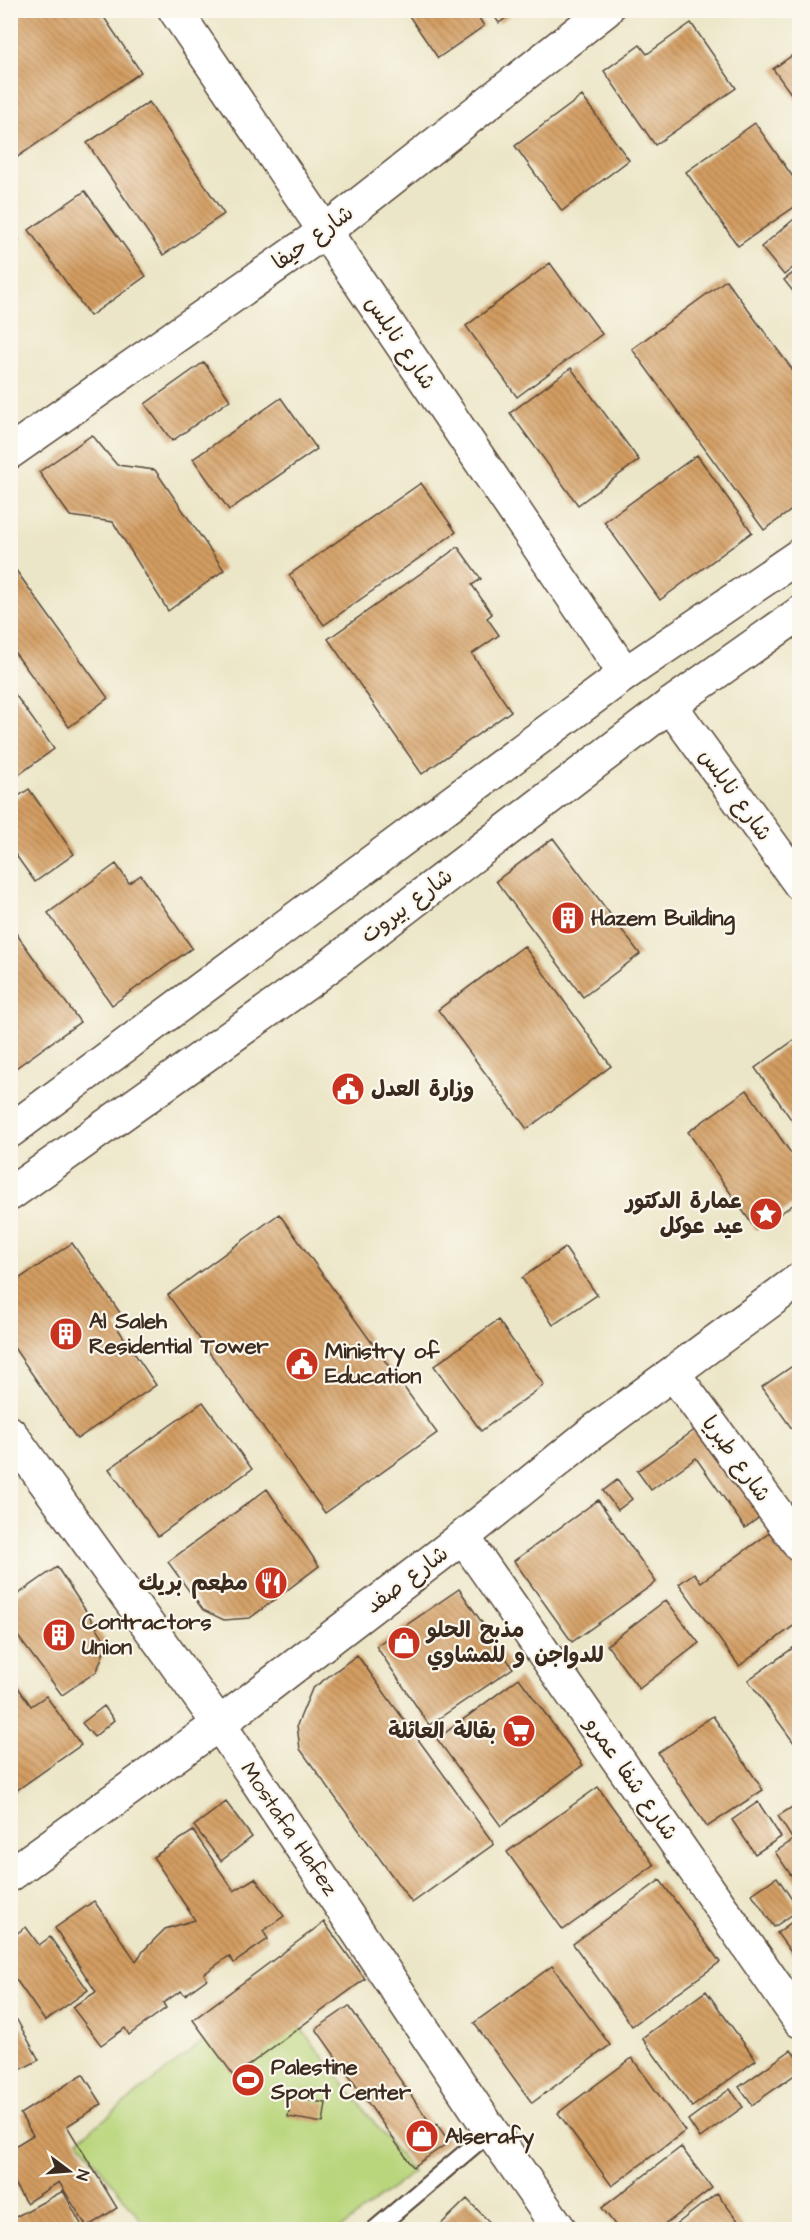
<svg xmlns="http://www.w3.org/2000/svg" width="810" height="2240" viewBox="0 0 810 2240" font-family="'Architects Daughter','Playpen Sans Arabic',sans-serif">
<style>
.garden{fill:#bad67d;stroke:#7a804e;stroke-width:1.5}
.building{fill:url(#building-back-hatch)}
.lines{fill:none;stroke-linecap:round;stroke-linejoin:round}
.service-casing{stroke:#564638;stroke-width:20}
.minor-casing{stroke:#564638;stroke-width:36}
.secondary-casing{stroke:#564638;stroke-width:36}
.service{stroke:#fff;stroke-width:16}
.minor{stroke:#fff;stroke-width:33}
.secondary{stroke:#fff;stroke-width:33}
.labels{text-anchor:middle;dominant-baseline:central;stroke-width:4.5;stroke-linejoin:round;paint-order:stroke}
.street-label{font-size:22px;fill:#3b2a1e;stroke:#fbf7ec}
.poi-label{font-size:22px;font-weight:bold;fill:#3b2a1e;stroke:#fbf7ec;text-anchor:start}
</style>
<defs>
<pattern id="building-back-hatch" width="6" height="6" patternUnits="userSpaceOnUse" patternTransform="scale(1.5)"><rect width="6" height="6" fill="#d39d62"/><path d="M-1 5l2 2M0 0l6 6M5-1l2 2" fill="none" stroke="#ac8050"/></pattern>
</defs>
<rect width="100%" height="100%" fill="#fbf7ec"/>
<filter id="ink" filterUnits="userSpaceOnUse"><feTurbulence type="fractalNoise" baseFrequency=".0167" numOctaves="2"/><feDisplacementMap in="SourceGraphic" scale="12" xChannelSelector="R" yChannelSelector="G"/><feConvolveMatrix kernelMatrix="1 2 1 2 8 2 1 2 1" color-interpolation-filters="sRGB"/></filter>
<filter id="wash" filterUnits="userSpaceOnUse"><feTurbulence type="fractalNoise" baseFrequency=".008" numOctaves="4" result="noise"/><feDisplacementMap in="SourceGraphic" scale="24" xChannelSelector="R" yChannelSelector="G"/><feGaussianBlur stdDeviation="1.35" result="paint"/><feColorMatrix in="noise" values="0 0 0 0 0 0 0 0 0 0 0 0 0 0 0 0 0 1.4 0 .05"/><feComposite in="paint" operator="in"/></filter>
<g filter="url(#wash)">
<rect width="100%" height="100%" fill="#ece6c8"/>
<path class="garden" d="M 270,1989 L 413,2172 L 340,2229 L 148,2229 L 78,2140 Z"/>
<g id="blocks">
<path class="building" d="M 10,10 L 99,10 L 141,72 L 10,162 Z
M 405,10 L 474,10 L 484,26 L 438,58 Z
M 490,10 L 517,10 L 499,23 Z
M 691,23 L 736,88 L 655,145 L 604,71 L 640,45 L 647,54 Z
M 800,50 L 800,106 L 773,69 Z
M 582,96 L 629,160 L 562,211 L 515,146 Z
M 149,102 L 224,214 L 163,255 L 87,143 Z
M 755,123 L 800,187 L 800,203 L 738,246 L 686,172 Z
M 85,191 L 146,276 L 90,316 L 29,230 Z
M 800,214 L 800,262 L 784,275 L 761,247 Z
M 10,229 L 19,240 L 10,246 Z
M 550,263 L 602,334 L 517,397 L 466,326 Z
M 800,268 L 800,300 L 784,280 Z
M 726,280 L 800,380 L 800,504 L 764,530 L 632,349 Z
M 204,362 L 230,400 L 172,441 L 145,404 Z
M 571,368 L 639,460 L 578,505 L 510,413 Z
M 281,398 L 317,449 L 229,510 L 193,459 Z
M 92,435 L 117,465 L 155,470 L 224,570 L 168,611 L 113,522 L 70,516 L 39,472 Z
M 697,455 L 752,532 L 660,600 L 604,522 Z
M 421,483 L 456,532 L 324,625 L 289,575 Z
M 458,547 L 481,579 L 472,585 L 492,614 L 487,618 L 499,635 L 472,654 L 511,711 L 422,774 L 328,639 Z
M 10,562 L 108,698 L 69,727 L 10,646 Z
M 14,693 L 54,749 L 10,781 L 10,696 Z
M 29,789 L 74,854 L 35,882 L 10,847 L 10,802 Z
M 553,838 L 640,954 L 583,997 L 496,881 Z
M 116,864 L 129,883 L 141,875 L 192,948 L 112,1005 L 48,913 Z
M 10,925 L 80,1022 L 10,1072 Z
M 524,946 L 611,1066 L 527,1129 L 438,1010 Z
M 800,1036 L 800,1132 L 755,1068 Z
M 747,1090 L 800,1166 L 800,1200 L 756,1230 L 688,1132 Z
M 279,1214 L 437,1433 L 325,1513 L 168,1295 Z
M 72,1243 L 125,1320 L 116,1326 L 156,1385 L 77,1439 L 10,1342 L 10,1285 Z
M 565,1248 L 597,1295 L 553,1325 L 522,1278 Z
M 498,1320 L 544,1385 L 481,1431 L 434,1366 Z
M 800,1361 L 800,1440 L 762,1387 Z
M 203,1402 L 252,1469 L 158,1536 L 109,1469 Z
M 703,1424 L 766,1512 L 745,1528 L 696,1458 L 651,1490 L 637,1471 Z
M 617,1480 L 632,1499 L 618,1510 L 603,1491 Z
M 267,1489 L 319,1566 L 250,1618 L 224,1620 L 203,1610 L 168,1562 Z
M 598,1500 L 656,1582 L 572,1642 L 514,1561 Z
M 772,1531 L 800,1569 L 800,1621 L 739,1666 L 679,1584 L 694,1573 L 701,1582 Z
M 57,1567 L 107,1643 L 97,1671 L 62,1695 L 10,1626 L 10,1600 Z
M 459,1589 L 513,1668 L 429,1725 L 376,1646 Z
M 666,1600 L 699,1643 L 639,1689 L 607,1645 Z
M 800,1643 L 800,1751 L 748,1680 Z
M 357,1655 L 494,1844 L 412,1903 L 300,1749 L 297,1725 L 312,1689 Z
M 10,1676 L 31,1706 L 46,1696 L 81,1745 L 10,1795 Z
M 519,1678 L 583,1765 L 501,1826 L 437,1739 Z
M 104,1706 L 114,1720 L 94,1737 L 82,1723 Z
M 713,1716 L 763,1790 L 707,1827 L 658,1753 Z
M 598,1787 L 654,1865 L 563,1930 L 507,1852 Z
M 226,1802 L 252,1837 L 221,1861 L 194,1826 Z
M 758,1802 L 781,1837 L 755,1854 L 732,1820 Z
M 800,1802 L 800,1888 L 775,1852 L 793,1840 L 778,1816 Z
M 193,1831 L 234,1891 L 255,1878 L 284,1916 L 263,1931 L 268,1939 L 234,1963 L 229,1956 L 204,1974 L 207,1979 L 185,1995 L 181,1991 L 163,2003 L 166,2008 L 129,2035 L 125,2028 L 101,2045 L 72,2007 L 96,1992 L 55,1928 L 94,1901 L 136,1961 L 144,1950 L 165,1929 L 195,1920 L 153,1857 Z
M 777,1877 L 799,1910 L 774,1927 L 752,1894 Z
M 660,1880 L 720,1962 L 632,2026 L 573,1944 Z
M 800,1916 L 800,1965 L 777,1933 Z
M 324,1922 L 365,1979 L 234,2076 L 193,2020 Z
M 26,1927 L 39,1945 L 50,1937 L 88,1990 L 45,2021 L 10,1971 L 10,1948 L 14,1946 L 10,1938 Z
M 552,1966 L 610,2045 L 532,2103 L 474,2023 Z
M 706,1991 L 756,2060 L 692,2107 L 642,2038 Z
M 349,2006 L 433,2127 L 437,2124 L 449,2142 L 413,2167 L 316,2029 Z
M 17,2020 L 39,2060 L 10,2075 L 10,2023 Z
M 791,2050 L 800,2062 L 800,2071 L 752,2105 L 739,2087 Z
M 632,2058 L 685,2131 L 612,2186 L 558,2113 Z
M 83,2074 L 102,2104 L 67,2126 L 117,2208 L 87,2227 L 59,2182 L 26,2203 L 10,2177 L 10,2149 L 33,2135 L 20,2114 Z
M 730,2089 L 743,2107 L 700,2138 L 688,2120 Z
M 291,2098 L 326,2103 L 323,2123 L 288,2117 Z
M 681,2147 L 712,2188 L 658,2230 L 619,2230 L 602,2208 Z
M 63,2191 L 84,2230 L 10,2230 L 10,2220 Z
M 717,2193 L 745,2230 L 669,2230 Z
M 467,2199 L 497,2230 L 435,2230 Z"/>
</g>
</g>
<g filter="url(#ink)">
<use href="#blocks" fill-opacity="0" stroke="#564638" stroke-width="1.5"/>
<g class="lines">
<g class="service-casing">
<path id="service" d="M 374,2230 L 491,2131"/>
</g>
<g class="minor-casing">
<path id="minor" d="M 175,10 L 625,674
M 10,452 L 324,232 L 606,10
M 670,705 L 800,884
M 673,1373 L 800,1545
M 10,1433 L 219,1724 L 491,2131 L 560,2230
M 463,1537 L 800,2021
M 10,1875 L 219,1724 L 463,1537 L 590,1434 L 800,1279"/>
</g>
<g class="secondary-casing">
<path id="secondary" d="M 10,1131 L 625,674 L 800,555
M 10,1194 L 311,980 L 670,705 L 800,613"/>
</g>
<use href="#service" class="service"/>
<use href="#minor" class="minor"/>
<use href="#secondary" class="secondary"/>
</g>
</g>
<defs>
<g id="building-disc" transform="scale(1.725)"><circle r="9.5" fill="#c8321e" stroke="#fbf7ec"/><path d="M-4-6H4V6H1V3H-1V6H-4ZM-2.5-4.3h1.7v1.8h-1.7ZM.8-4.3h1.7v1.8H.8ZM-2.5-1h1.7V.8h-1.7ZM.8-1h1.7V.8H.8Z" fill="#fff"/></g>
<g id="civic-disc" transform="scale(1.725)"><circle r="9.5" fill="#c8321e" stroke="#fbf7ec"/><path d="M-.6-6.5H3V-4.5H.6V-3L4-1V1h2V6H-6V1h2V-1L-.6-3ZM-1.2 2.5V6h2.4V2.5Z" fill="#fff"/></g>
<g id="sight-disc" transform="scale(1.725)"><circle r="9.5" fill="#c8321e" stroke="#fbf7ec"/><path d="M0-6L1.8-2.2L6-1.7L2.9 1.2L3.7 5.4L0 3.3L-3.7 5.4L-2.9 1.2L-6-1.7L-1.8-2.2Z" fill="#fff"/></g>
<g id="restaurant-disc" transform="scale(1.725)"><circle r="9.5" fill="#c8321e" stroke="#fbf7ec"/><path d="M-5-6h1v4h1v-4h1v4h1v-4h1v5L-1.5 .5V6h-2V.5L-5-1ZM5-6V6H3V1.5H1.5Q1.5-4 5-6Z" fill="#fff"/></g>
<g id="shop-disc" transform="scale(1.725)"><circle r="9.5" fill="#c8321e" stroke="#fbf7ec"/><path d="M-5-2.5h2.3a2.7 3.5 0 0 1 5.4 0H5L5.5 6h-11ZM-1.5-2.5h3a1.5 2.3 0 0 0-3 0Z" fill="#fff"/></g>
<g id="supermarket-disc" transform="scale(1.725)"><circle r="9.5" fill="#c8321e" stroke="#fbf7ec"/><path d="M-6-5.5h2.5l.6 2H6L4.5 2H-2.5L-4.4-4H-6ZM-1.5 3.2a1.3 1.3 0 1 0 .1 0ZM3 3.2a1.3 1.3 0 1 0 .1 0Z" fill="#fff"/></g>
<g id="stadium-disc" transform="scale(1.725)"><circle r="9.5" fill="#c8321e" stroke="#fbf7ec"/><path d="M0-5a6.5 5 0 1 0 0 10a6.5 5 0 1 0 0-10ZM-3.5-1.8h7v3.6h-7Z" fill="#fff"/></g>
</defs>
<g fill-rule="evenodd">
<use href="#building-disc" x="568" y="918"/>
<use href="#civic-disc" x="348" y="1089"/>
<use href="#sight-disc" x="766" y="1214"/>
<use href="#building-disc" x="66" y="1334"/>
<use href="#civic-disc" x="302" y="1364"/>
<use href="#restaurant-disc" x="271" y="1583"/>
<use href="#building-disc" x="59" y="1635"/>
<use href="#shop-disc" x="404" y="1643"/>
<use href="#supermarket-disc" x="519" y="1731"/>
<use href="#stadium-disc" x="248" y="2080"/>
<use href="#shop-disc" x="422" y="2136"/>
</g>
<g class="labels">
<g class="street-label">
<text transform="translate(313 238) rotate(-36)">شارع حيفا</text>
<text transform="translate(400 343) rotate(56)">شارع نابلس</text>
<text transform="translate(735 795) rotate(54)">شارع نابلس</text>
<text transform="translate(407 906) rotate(-37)">شارع بيروت</text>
<text transform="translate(736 1459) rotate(54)">شارع طبريا</text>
<text transform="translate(407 1580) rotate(-37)">شارع صفد</text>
<text transform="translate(631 1779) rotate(55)">شارع شفا عمرو</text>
<text transform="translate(289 1829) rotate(56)">Mostafa Hafez</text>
</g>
<g class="poi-label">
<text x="591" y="918">Hazem Building</text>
<text x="371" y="1089">وزارة العدل</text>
<text x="743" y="1201" text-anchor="end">عمارة الدكتور<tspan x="743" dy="25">عيد عوكل</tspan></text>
<text x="89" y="1321">Al Saleh<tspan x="89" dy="25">Residential Tower</tspan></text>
<text x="325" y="1351">Ministry of<tspan x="325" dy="25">Education</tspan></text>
<text x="248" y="1583" text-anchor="end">مطعم بريك</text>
<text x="82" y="1622">Contractors<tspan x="82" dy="25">Union</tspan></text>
<text x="427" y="1630">مذبح الحلو<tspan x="427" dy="25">للدواجن و للمشاوي</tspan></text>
<text x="496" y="1731" text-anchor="end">بقالة العائلة</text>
<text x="271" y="2067">Palestine<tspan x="271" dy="25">Sport Center</tspan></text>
<text x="445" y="2136">Alserafy</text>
</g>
</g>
<rect width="810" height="2240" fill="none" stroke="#fbf7ec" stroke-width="36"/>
<g transform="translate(69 2171) rotate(106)" stroke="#fbf7ec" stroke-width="4.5" paint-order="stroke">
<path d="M0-4.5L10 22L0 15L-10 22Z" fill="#3b2a1e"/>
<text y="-9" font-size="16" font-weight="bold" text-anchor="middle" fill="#3b2a1e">N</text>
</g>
</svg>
